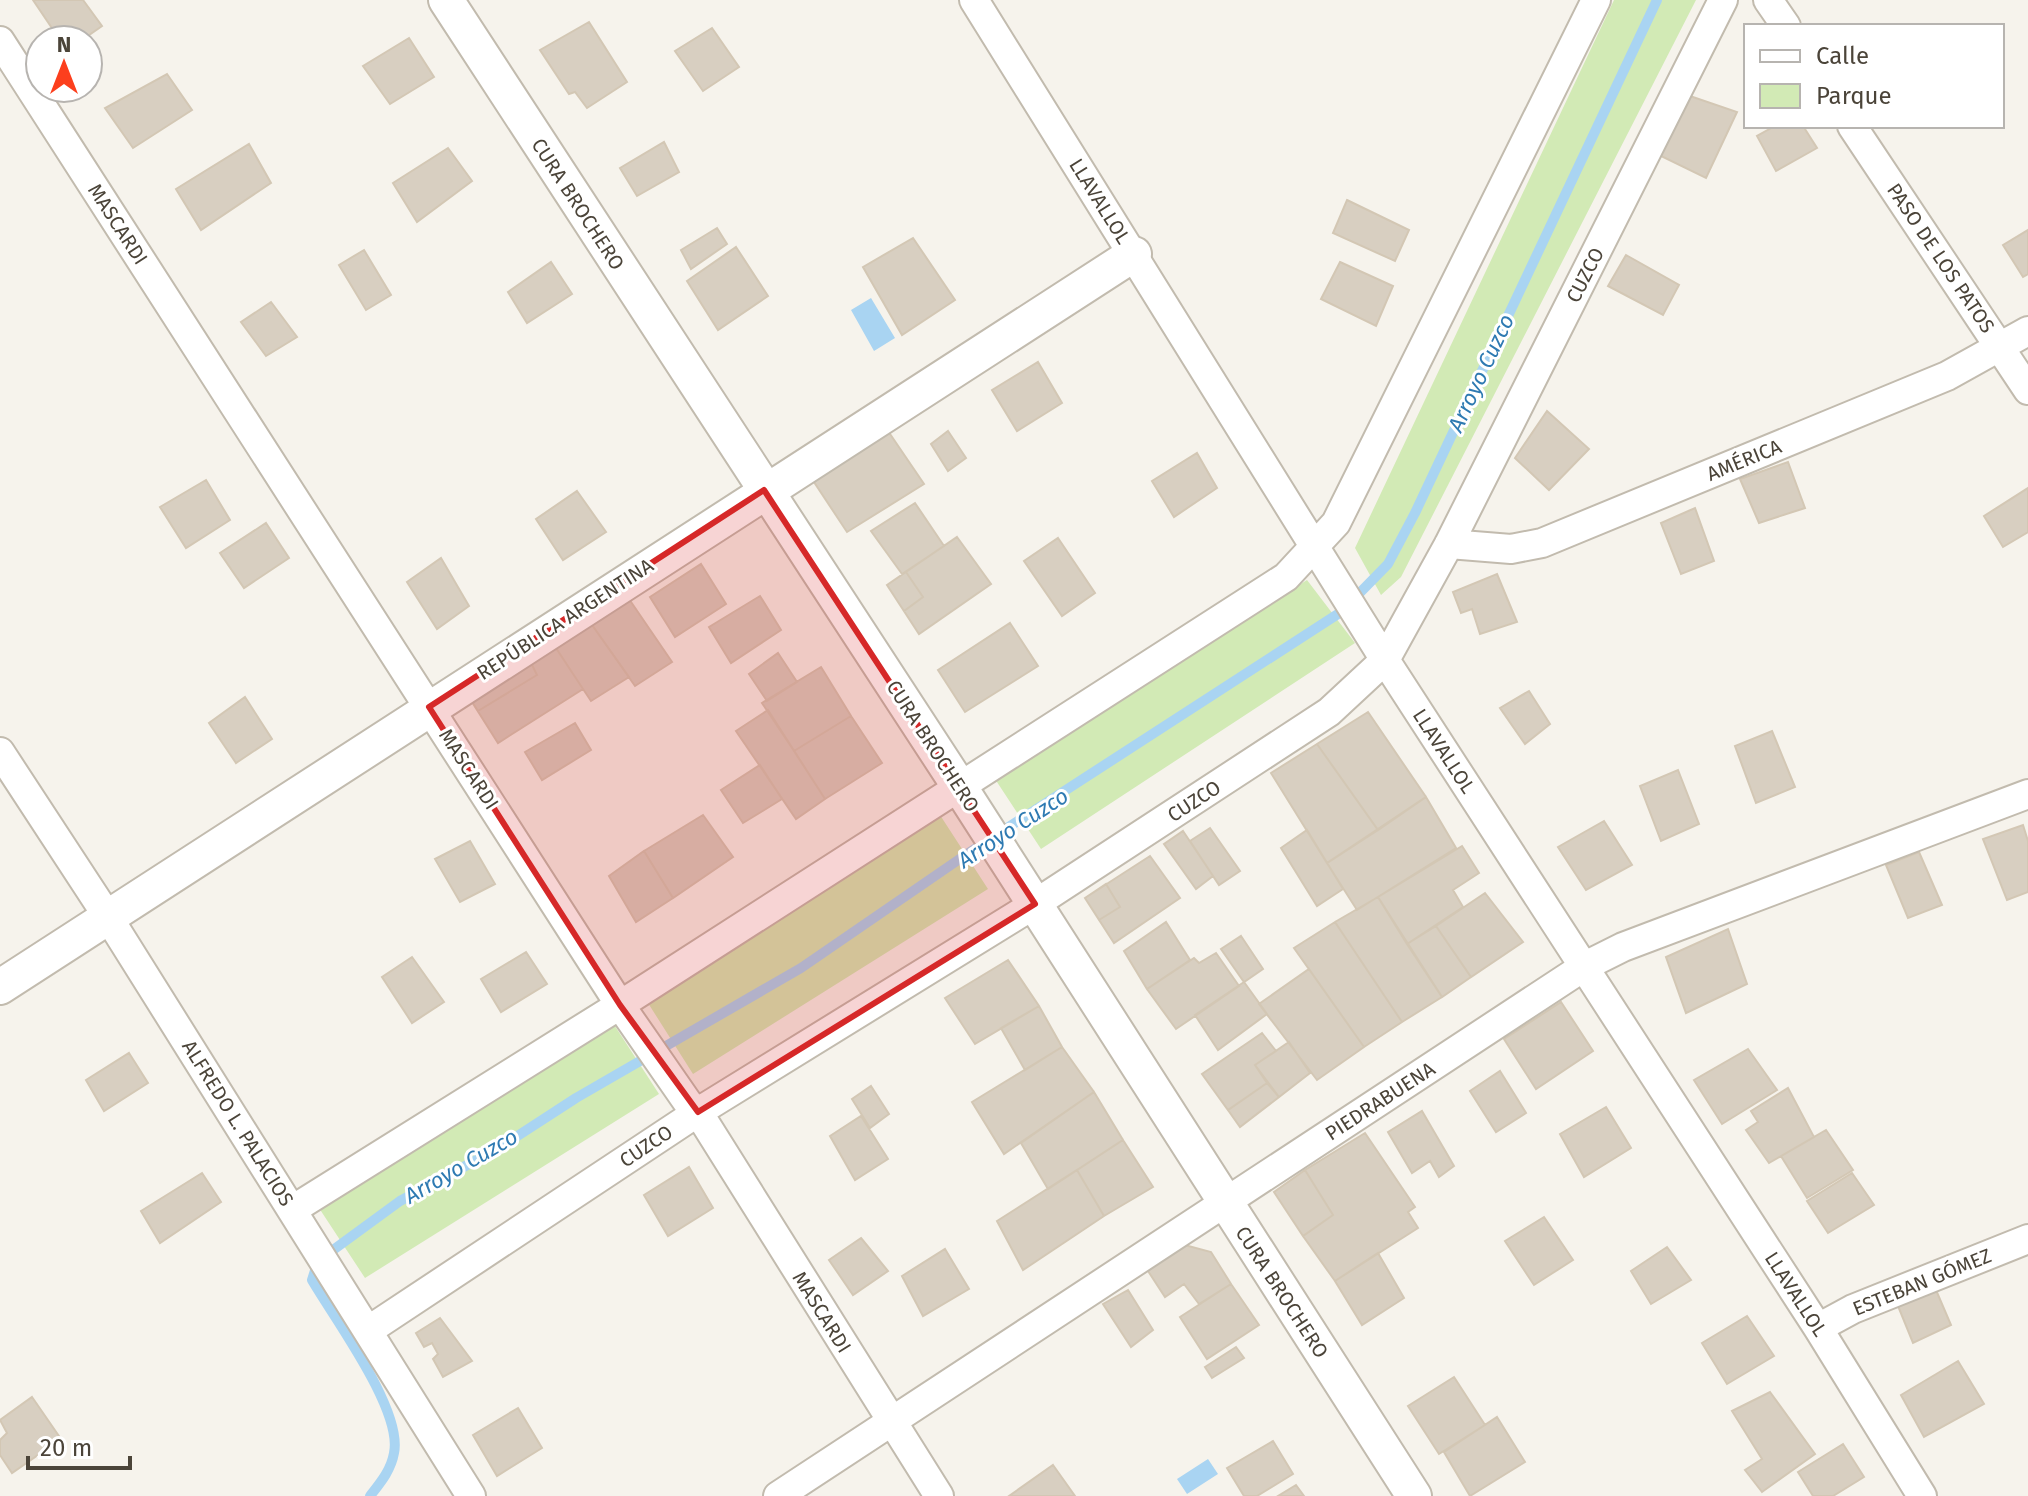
<svg xmlns="http://www.w3.org/2000/svg" width="2028" height="1496" viewBox="0 0 2028 1496" font-family="'Fira Sans',sans-serif">
<style>
.green{fill:#d2eab5}
.water{fill:#a9d4f2}
.lines{fill:none;stroke-linecap:round;stroke-linejoin:round}
.stream{stroke:#a9d4f2;stroke-width:10}
.building{fill:#d8cfc1;stroke:#d3c7b4;stroke-width:2}
.minor-casing{stroke:#c2bbae;stroke-width:32}
.tertiary-casing{stroke:#c2bbae;stroke-width:38}
.minor{stroke:#fff;stroke-width:28}
.tertiary{stroke:#fff;stroke-width:34}
.marked{fill:#d62828;fill-opacity:0.2;stroke:#d62828;stroke-width:6;stroke-linejoin:round}
.labels{text-anchor:middle;dominant-baseline:central;stroke-width:6;stroke-linejoin:round;paint-order:stroke}
.street-label{font-size:20px;fill:#4b4439;stroke:#fff}
.water-label{font-size:22px;font-style:italic;fill:#2e7ab2;stroke:#fff}
</style>
<rect width="100%" height="100%" fill="#f6f3ec"/>
<path class="green" d="M 1614,0 L 1696,0 L 1401,577 L 1381,595 L 1355,548 Z
M 1307,580 L 1355,643 L 1041,849 L 995,779 Z
M 940,815 L 988,889 L 693,1074 L 648,1003 Z
M 611,1020 L 659,1094 L 365,1278 L 319,1208 Z"/>
<path class="water" d="M 871,298 L 895,338 L 874,351 L 851,310 Z
M 1208,1459 L 1218,1474 L 1187,1494 L 1177,1479 Z"/>
<g class="lines">
<path class="stream" d="M 370,1496 C 381,1482 391,1470 394,1453 C 403,1410 334,1318 312,1280 L 318,1261 L 400,1201 L 499,1148 L 576,1098 L 801,968 L 964,856 L 1341,612 L 1388,564 L 1415,513 L 1657,0"/>
</g>
<path class="building" d="M 33,0 L 83,0 L 102,26 L 82,40 L 60,40 Z
M 589,22 L 627,82 L 587,108 L 575,92 L 569,94 L 540,50 Z
M 712,28 L 739,67 L 703,91 L 675,51 Z
M 409,38 L 434,77 L 390,104 L 363,66 Z
M 167,74 L 192,110 L 133,148 L 105,108 Z
M 1687,95 L 1737,112 L 1706,178 L 1659,155 Z
M 1775,126 L 1803,126 L 1817,148 L 1776,171 L 1757,136 Z
M 664,142 L 679,172 L 637,196 L 620,168 Z
M 249,144 L 271,183 L 201,230 L 176,189 Z
M 448,148 L 472,181 L 417,222 L 393,183 Z
M 1347,200 L 1409,230 L 1395,261 L 1333,233 Z
M 717,228 L 727,244 L 691,269 L 681,250 Z
M 2028,230 L 2028,274 L 2023,277 L 2003,245 Z
M 913,238 L 955,300 L 902,335 L 863,267 Z
M 736,247 L 768,296 L 718,330 L 687,281 Z
M 364,250 L 391,295 L 366,310 L 339,265 Z
M 1626,255 L 1679,285 L 1663,315 L 1608,286 Z
M 551,262 L 572,294 L 527,323 L 508,292 Z
M 1340,262 L 1393,286 L 1376,326 L 1321,299 Z
M 271,302 L 297,337 L 266,356 L 241,322 Z
M 1038,362 L 1062,403 L 1017,431 L 992,390 Z
M 1547,411 L 1589,449 L 1549,490 L 1515,458 Z
M 888,431 L 924,484 L 847,532 L 812,479 Z
M 948,431 L 966,458 L 948,471 L 931,444 Z
M 1197,453 L 1217,488 L 1174,517 L 1152,481 Z
M 1788,462 L 1805,508 L 1759,523 L 1740,479 Z
M 206,480 L 230,520 L 186,548 L 160,507 Z
M 2028,488 L 2028,532 L 2003,547 L 1984,516 Z
M 577,491 L 606,532 L 563,560 L 536,519 Z
M 915,503 L 944,546 L 902,574 L 871,531 Z
M 1695,508 L 1714,561 L 1681,574 L 1661,523 Z
M 266,523 L 289,558 L 244,588 L 220,553 Z
M 957,537 L 991,584 L 919,634 L 887,585 Z
M 1058,538 L 1095,593 L 1062,616 L 1024,561 Z
M 441,558 L 469,606 L 437,629 L 407,582 Z
M 701,564 L 726,604 L 675,637 L 650,597 Z
M 906,572 L 923,597 L 904,611 L 887,585 Z
M 1497,574 L 1517,622 L 1480,634 L 1472,609 L 1461,613 L 1453,592 Z
M 760,596 L 781,630 L 731,663 L 709,627 Z
M 629,599 L 672,662 L 635,686 L 590,622 Z
M 590,622 L 629,677 L 591,701 L 552,642 Z
M 1010,623 L 1038,666 L 965,712 L 938,670 Z
M 552,642 L 583,689 L 498,743 L 467,694 Z
M 778,653 L 797,682 L 767,701 L 749,674 Z
M 527,655 L 537,675 L 478,711 L 467,694 Z
M 821,667 L 851,716 L 794,751 L 762,703 Z
M 1529,691 L 1550,724 L 1525,744 L 1500,708 Z
M 245,697 L 272,739 L 236,763 L 209,723 Z
M 768,710 L 825,799 L 796,819 L 736,731 Z
M 1368,712 L 1426,797 L 1378,830 L 1317,744 Z
M 851,716 L 882,763 L 825,799 L 794,751 Z
M 575,723 L 591,750 L 542,780 L 525,752 Z
M 1772,731 L 1795,787 L 1756,803 L 1735,746 Z
M 1317,744 L 1378,830 L 1327,863 L 1271,773 Z
M 760,765 L 782,799 L 743,823 L 721,790 Z
M 1678,770 L 1699,824 L 1661,841 L 1640,786 Z
M 1426,797 L 1456,848 L 1357,910 L 1327,863 Z
M 703,815 L 733,857 L 673,898 L 644,851 Z
M 1604,821 L 1632,865 L 1586,890 L 1558,847 Z
M 2023,825 L 2028,841 L 2028,892 L 2007,900 L 1983,839 Z
M 1210,828 L 1240,871 L 1219,885 L 1190,841 Z
M 1307,830 L 1343,889 L 1317,906 L 1281,848 Z
M 1183,831 L 1213,876 L 1196,889 L 1164,844 Z
M 470,841 L 495,884 L 460,902 L 435,859 Z
M 1462,846 L 1479,873 L 1453,890 L 1463,907 L 1407,944 L 1378,897 Z
M 644,851 L 673,898 L 636,922 L 609,876 Z
M 1919,852 L 1942,905 L 1908,918 L 1886,865 Z
M 1150,856 L 1180,898 L 1114,943 L 1085,898 Z
M 1106,884 L 1120,907 L 1099,920 L 1085,898 Z
M 1485,893 L 1523,942 L 1471,977 L 1436,926 Z
M 1378,897 L 1442,997 L 1402,1022 L 1335,922 Z
M 1166,922 L 1190,960 L 1147,989 L 1124,951 Z
M 1335,922 L 1402,1022 L 1364,1047 L 1294,948 Z
M 1436,926 L 1471,977 L 1442,997 L 1407,944 Z
M 1728,929 L 1747,984 L 1686,1013 L 1666,957 Z
M 1241,936 L 1263,969 L 1244,982 L 1221,949 Z
M 526,952 L 547,984 L 501,1012 L 481,979 Z
M 1216,953 L 1239,986 L 1176,1029 L 1147,989 L 1194,958 L 1199,963 Z
M 412,957 L 444,1002 L 412,1023 L 382,977 Z
M 1008,960 L 1039,1006 L 975,1044 L 945,998 Z
M 1309,969 L 1364,1047 L 1317,1080 L 1259,1004 Z
M 1244,982 L 1267,1014 L 1218,1050 L 1195,1015 Z
M 1561,1002 L 1593,1051 L 1536,1089 L 1504,1039 Z
M 1039,1006 L 1062,1047 L 1025,1070 L 1001,1028 Z
M 1262,1033 L 1276,1051 L 1255,1065 L 1267,1083 L 1228,1110 L 1202,1074 Z
M 1289,1042 L 1310,1073 L 1279,1097 L 1255,1065 Z
M 1062,1047 L 1094,1092 L 1004,1154 L 972,1102 Z
M 1748,1049 L 1777,1090 L 1722,1124 L 1694,1080 Z
M 129,1053 L 148,1083 L 104,1111 L 86,1080 Z
M 1500,1071 L 1526,1113 L 1496,1132 L 1470,1091 Z
M 1267,1083 L 1279,1097 L 1240,1127 L 1228,1110 Z
M 871,1086 L 889,1114 L 870,1128 L 852,1099 Z
M 1788,1088 L 1814,1137 L 1769,1163 L 1746,1130 L 1758,1122 L 1751,1111 Z
M 1094,1092 L 1123,1140 L 1048,1189 L 1021,1143 Z
M 1606,1107 L 1631,1148 L 1584,1177 L 1560,1134 Z
M 1422,1111 L 1454,1166 L 1439,1177 L 1430,1161 L 1412,1173 L 1388,1132 Z
M 861,1116 L 888,1159 L 855,1180 L 830,1136 Z
M 1826,1130 L 1853,1170 L 1807,1198 L 1781,1156 Z
M 1365,1133 L 1415,1207 L 1408,1212 L 1418,1228 L 1335,1281 L 1303,1236 L 1333,1215 L 1305,1170 Z
M 1123,1140 L 1153,1187 L 1104,1216 L 1077,1170 Z
M 689,1167 L 713,1208 L 668,1236 L 644,1195 Z
M 1077,1170 L 1104,1216 L 1023,1270 L 997,1221 Z
M 1305,1170 L 1333,1215 L 1303,1236 L 1274,1192 Z
M 202,1173 L 221,1202 L 160,1243 L 141,1211 Z
M 1852,1173 L 1874,1205 L 1828,1233 L 1807,1201 Z
M 1544,1217 L 1573,1260 L 1534,1285 L 1505,1241 Z
M 861,1238 L 888,1271 L 853,1295 L 829,1260 Z
M 1181,1244 L 1211,1252 L 1231,1284 L 1199,1304 L 1184,1284 L 1165,1297 L 1148,1271 Z
M 1667,1247 L 1691,1280 L 1651,1304 L 1631,1271 Z
M 945,1249 L 969,1289 L 923,1316 L 902,1276 Z
M 1378,1253 L 1404,1298 L 1362,1325 L 1335,1281 Z
M 1231,1284 L 1259,1325 L 1207,1359 L 1180,1317 Z
M 1128,1290 L 1153,1330 L 1131,1347 L 1103,1304 Z
M 1936,1290 L 1951,1325 L 1913,1343 L 1898,1306 Z
M 1747,1316 L 1774,1356 L 1727,1384 L 1702,1343 Z
M 440,1318 L 472,1361 L 443,1377 L 433,1359 L 438,1354 L 432,1343 L 424,1347 L 416,1333 Z
M 1236,1347 L 1244,1358 L 1212,1378 L 1205,1367 Z
M 1958,1361 L 1984,1404 L 1924,1437 L 1901,1395 Z
M 1454,1377 L 1485,1425 L 1439,1454 L 1408,1406 Z
M 1770,1392 L 1815,1454 L 1762,1492 L 1745,1470 L 1762,1459 L 1732,1411 Z
M 32,1397 L 61,1439 L 12,1473 L 0,1455 L 0,1440 L 7,1433 L 0,1420 Z
M 518,1408 L 542,1448 L 497,1476 L 473,1435 Z
M 1497,1417 L 1525,1462 L 1470,1496 L 1444,1452 Z
M 1273,1441 L 1293,1474 L 1257,1496 L 1244,1496 L 1227,1468 Z
M 1843,1444 L 1864,1477 L 1833,1496 L 1813,1496 L 1798,1472 Z
M 1053,1465 L 1075,1496 L 1009,1496 Z
M 1296,1485 L 1304,1496 L 1278,1496 Z"/>
<g class="lines">
<g class="minor-casing">
<path id="minor" d="M 974,0 L 1385,660 L 1818,1328 L 1922,1496
M 1768,0 L 1786,26
M 0,41 L 620,1005 L 688,1103 L 698,1112 L 939,1496
M 1852,126 L 2028,390
M 1449,544 L 1511,549 L 1542,543 L 1947,376 L 2028,331
M 0,752 L 108,917 L 471,1496
M 292,1210 L 620,1005 L 1286,577 L 1336,523 L 1596,0
M 1818,1328 L 1853,1309 L 2028,1239
M 369,1330 L 698,1112 L 1035,904 L 1329,712 L 1385,660 L 1449,544 L 1723,0
M 778,1496 L 1585,966 L 1623,947 L 2028,794"/>
</g>
<g class="tertiary-casing">
<path id="tertiary" d="M 446,0 L 959,786 L 1414,1496
M 0,987 L 1134,254"/>
</g>
<use href="#minor" class="minor"/>
<use href="#tertiary" class="tertiary"/>
</g>
<path class="marked" d="M 764,490 L 1035,904 L 698,1112 L 620,1005 L 429,707 Z"/>
<g class="labels">
<g class="street-label">
<text transform="translate(1100 201) rotate(58)">LLAVALLOL</text>
<text transform="translate(578 204) rotate(57)">CURA BROCHERO</text>
<text transform="translate(118 224) rotate(57)">MASCARDI</text>
<text transform="translate(1941 258) rotate(56)">PASO DE LOS PATOS</text>
<text transform="translate(1585 275) rotate(-63)">CUZCO</text>
<text transform="translate(1744 460) rotate(-22)">AMÉRICA</text>
<text transform="translate(565 619) rotate(-33)">REPÚBLICA ARGENTINA</text>
<text transform="translate(933 746) rotate(57)">CURA BROCHERO</text>
<text transform="translate(1444 751) rotate(57)">LLAVALLOL</text>
<text transform="translate(469 769) rotate(57)">MASCARDI</text>
<text transform="translate(1194 801) rotate(-33)">CUZCO</text>
<text transform="translate(1380 1101) rotate(-33)">PIEDRABUENA</text>
<text transform="translate(238 1123) rotate(58)">ALFREDO L. PALACIOS</text>
<text transform="translate(646 1146) rotate(-34)">CUZCO</text>
<text transform="translate(1922 1282) rotate(-22)">ESTEBAN GÓMEZ</text>
<text transform="translate(1282 1292) rotate(57)">CURA BROCHERO</text>
<text transform="translate(1796 1294) rotate(57)">LLAVALLOL</text>
<text transform="translate(822 1312) rotate(58)">MASCARDI</text>
</g>
<g class="water-label">
<text transform="translate(1481 373) rotate(-65)">Arroyo Cuzco</text>
<text transform="translate(1013 828) rotate(-33)">Arroyo Cuzco</text>
<text transform="translate(461 1166) rotate(-30)">Arroyo Cuzco</text>
</g>
</g>
<rect x="1744" y="24" width="260" height="104" fill="#ffffff" stroke="#b7b4b0" stroke-width="2"/>
<rect x="1760" y="50" width="40" height="12" fill="#ffffff" stroke="#b7b4b0" stroke-width="2"/>
<text x="1816" y="64" font-size="24" fill="#4b4439">Calle</text>
<rect x="1760" y="84" width="40" height="24" fill="#d2eab5" stroke="#b7b4b0" stroke-width="2"/>
<text x="1816" y="104" font-size="24" fill="#4b4439">Parque</text>
<g transform="translate(64 64)"><circle r="38" fill="#ffffff" stroke="#b7b4b0" stroke-width="2"/>
<path d="M0-6L14 30L0 20L-14 30Z" fill="#fc3f1d"/>
<text y="-12" font-size="22" font-weight="bold" text-anchor="middle" fill="#4b4439">N</text>
</g>
<path d="M28 1456v12h102v-12" fill="none" stroke="#4b4439" stroke-width="4"/>
<text x="40" y="1456" font-size="24" fill="#4b4439" stroke="#ffffff" stroke-width="6" paint-order="stroke">20 m</text>
</svg>
